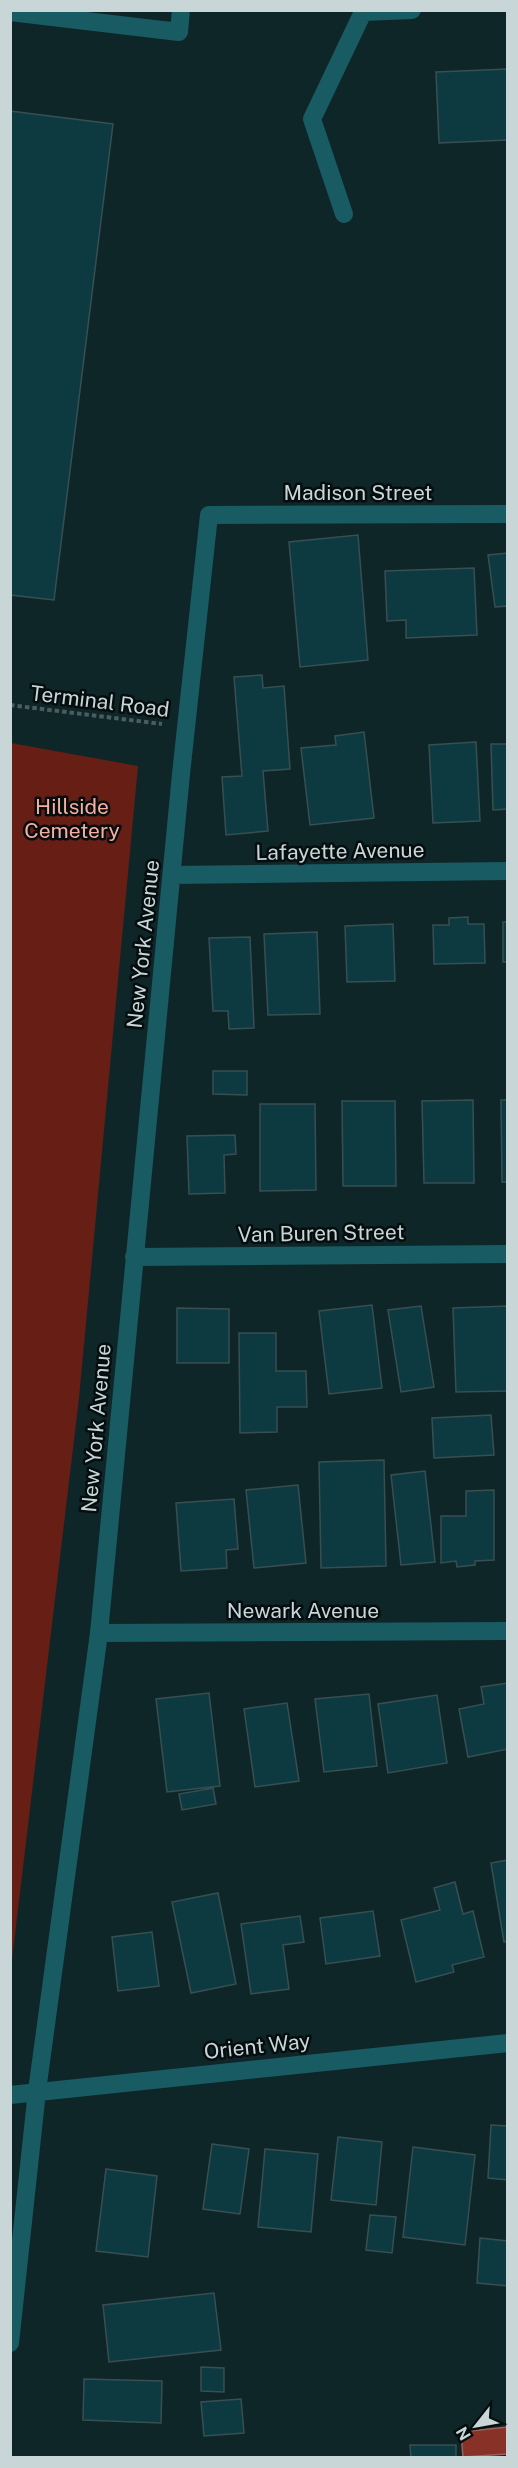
<svg xmlns="http://www.w3.org/2000/svg" width="518" height="2468" viewBox="0 0 518 2468" font-family="'Public Sans',sans-serif">
<style>
.green{fill:#661e15}
.water{fill:#883227;stroke:#9c635c;stroke-width:1.5}
.building{fill:#0c3a40;stroke:#384f52;stroke-width:1.5}
.lines{fill:none;stroke-linecap:round;stroke-linejoin:round}
.path{stroke:#495d5f;stroke-width:4;stroke-dasharray:4.5 3;stroke-linecap:butt}
.minor{stroke:#195b63;stroke-width:18}
.labels{text-anchor:middle;dominant-baseline:central;stroke-width:5;stroke-linejoin:round;paint-order:stroke}
.street-label{font-size:21px;fill:#c9d6d8;stroke:#050d0e}
.park-label{font-size:21px;fill:#f8ada1;stroke:#050d0e}
</style>
<rect width="100%" height="100%" fill="#0f2629"/>
<path class="green" d="M 11,743 L 138,766 L 79,1398 L 11,1968 Z"/>
<path class="water" d="M 507,2427 L 507,2454 L 463,2457 L 461,2432 Z"/>
<path class="building" d="M 508,69 L 508,140 L 439,143 L 436,72 Z
M 10,111 L 113,124 L 54,600 L 10,595 Z
M 358,535 L 368,660 L 300,667 L 289,542 Z
M 508,553 L 508,606 L 495,607 L 488,555 Z
M 474,568 L 477,635 L 406,638 L 406,620 L 387,621 L 385,571 Z
M 262,675 L 263,688 L 284,686 L 290,769 L 263,771 L 268,831 L 226,835 L 222,777 L 242,776 L 234,677 Z
M 364,732 L 374,818 L 310,825 L 301,748 L 336,745 L 335,736 Z
M 476,742 L 480,821 L 433,823 L 429,745 Z
M 491,744 L 508,744 L 508,809 L 493,810 Z
M 468,917 L 468,924 L 484,924 L 485,963 L 434,964 L 433,925 L 449,925 L 449,918 Z
M 503,922 L 508,922 L 508,962 L 503,962 Z
M 393,924 L 395,981 L 347,982 L 345,926 Z
M 317,932 L 320,1014 L 268,1015 L 264,934 Z
M 250,937 L 254,1028 L 229,1029 L 228,1011 L 213,1011 L 209,938 Z
M 213,1071 L 247,1071 L 247,1095 L 213,1094 Z
M 473,1100 L 474,1183 L 424,1183 L 422,1101 Z
M 501,1100 L 508,1100 L 508,1182 L 502,1182 Z
M 342,1101 L 395,1101 L 396,1186 L 343,1186 Z
M 260,1104 L 315,1104 L 316,1190 L 260,1191 Z
M 235,1135 L 236,1154 L 224,1155 L 225,1193 L 189,1194 L 187,1136 Z
M 372,1305 L 382,1388 L 329,1394 L 319,1311 Z
M 421,1306 L 434,1387 L 401,1392 L 388,1310 Z
M 508,1306 L 508,1391 L 456,1392 L 453,1308 Z
M 177,1308 L 229,1309 L 229,1363 L 177,1363 Z
M 239,1333 L 276,1333 L 276,1371 L 306,1371 L 307,1407 L 277,1407 L 277,1432 L 240,1433 Z
M 491,1415 L 494,1455 L 434,1458 L 432,1418 Z
M 384,1460 L 386,1566 L 321,1568 L 319,1462 Z
M 425,1471 L 435,1562 L 401,1565 L 391,1475 Z
M 298,1485 L 306,1563 L 254,1568 L 246,1490 Z
M 494,1490 L 494,1560 L 475,1561 L 475,1565 L 457,1567 L 456,1561 L 441,1563 L 441,1516 L 466,1516 L 466,1491 Z
M 234,1499 L 238,1549 L 226,1550 L 227,1568 L 181,1571 L 176,1503 Z
M 508,1683 L 508,1749 L 468,1757 L 459,1709 L 484,1704 L 481,1687 Z
M 209,1693 L 220,1786 L 167,1792 L 156,1699 Z
M 369,1694 L 377,1766 L 324,1772 L 315,1699 Z
M 437,1695 L 447,1763 L 388,1773 L 378,1704 Z
M 287,1703 L 299,1781 L 255,1787 L 244,1709 Z
M 213,1788 L 216,1804 L 182,1810 L 179,1794 Z
M 508,1860 L 508,1941 L 504,1942 L 491,1863 Z
M 455,1882 L 463,1914 L 473,1911 L 484,1957 L 452,1965 L 454,1972 L 416,1982 L 401,1920 L 440,1910 L 434,1888 Z
M 218,1893 L 236,1984 L 191,1993 L 172,1902 Z
M 373,1911 L 380,1956 L 326,1964 L 320,1918 Z
M 300,1916 L 304,1942 L 283,1945 L 289,1989 L 251,1994 L 241,1924 Z
M 152,1932 L 159,1986 L 118,1991 L 112,1937 Z
M 491,2125 L 508,2126 L 508,2180 L 488,2178 Z
M 338,2137 L 382,2142 L 376,2205 L 331,2200 Z
M 212,2144 L 249,2149 L 240,2214 L 203,2209 Z
M 413,2147 L 475,2155 L 465,2245 L 403,2237 Z
M 265,2149 L 318,2154 L 311,2232 L 258,2227 Z
M 106,2169 L 157,2176 L 148,2257 L 96,2251 Z
M 370,2215 L 396,2217 L 392,2253 L 366,2250 Z
M 480,2238 L 508,2241 L 508,2286 L 477,2283 Z
M 214,2293 L 221,2350 L 109,2362 L 103,2305 Z
M 201,2367 L 224,2368 L 224,2392 L 201,2391 Z
M 84,2379 L 162,2381 L 161,2423 L 83,2420 Z
M 241,2399 L 244,2433 L 204,2436 L 201,2402 Z
M 410,2445 L 456,2445 L 456,2458 L 411,2458 Z"/>
<g class="lines">
<path class="path" d="M 10,705 L 162,724"/>
<path class="minor" d="M 10,12 L 179,32 L 181,10
M 363,12 L 412,10
M 344,214 L 312,119 L 364,10
M 173,875 L 508,871
M 134,1257 L 508,1254
M 99,1633 L 508,1631
M 10,2095 L 508,2043
M 10,2343 L 37,2091 L 99,1633 L 181,774 L 209,515 L 508,514"/>
</g>
<g class="labels">
<g class="street-label">
<text x="358" y="492">Madison Street</text>
<text transform="translate(100 701) rotate(7)">Terminal Road</text>
<text transform="translate(340 851) rotate(-1)">Lafayette Avenue</text>
<text transform="translate(143 944) rotate(-84)">New York Avenue</text>
<text transform="translate(321 1233) rotate(-1)">Van Buren Street</text>
<text transform="translate(96 1428) rotate(-85)">New York Avenue</text>
<text x="303" y="1610">Newark Avenue</text>
<text transform="translate(257 2046) rotate(-6)">Orient Way</text>
</g>
<g class="park-label">
<text x="72" y="806">Hillside<tspan x="72" dy="24">Cemetery</tspan></text>
</g>
</g>
<rect width="518" height="2468" fill="none" stroke="#c9d6d8" stroke-width="24"/>
<g transform="translate(476 2426) rotate(239)" stroke="#050d0e" stroke-width="4.5" paint-order="stroke">
<path d="M0-4.5L10 22L0 15L-10 22Z" fill="#c9d6d8"/>
<text y="-9" font-size="16" font-weight="bold" text-anchor="middle" fill="#c9d6d8">N</text>
</g>
</svg>
